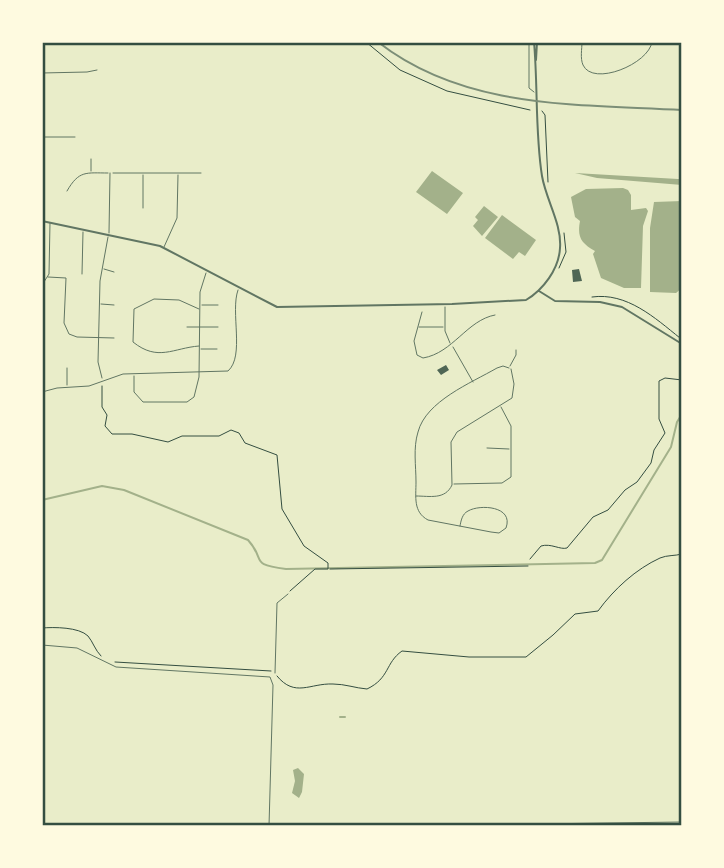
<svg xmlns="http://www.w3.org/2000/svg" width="724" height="868" viewBox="0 0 724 868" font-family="'Golos Text',sans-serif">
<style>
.water{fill:#a3b18a}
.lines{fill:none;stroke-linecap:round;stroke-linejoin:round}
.stream{stroke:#a3b18a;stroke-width:2}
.building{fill:#4f6655}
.path{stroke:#344e41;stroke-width:1}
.service{stroke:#617663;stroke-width:1}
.minor{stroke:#617663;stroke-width:1}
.tertiary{stroke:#617663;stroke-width:2}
.rail{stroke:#7c8e77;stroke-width:2}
.neatline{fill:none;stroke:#344e41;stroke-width:2.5}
</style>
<rect width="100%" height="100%" fill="#e9edc9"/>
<path class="water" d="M 432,171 L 463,193 L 447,214 L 416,192 Z
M 575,173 L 678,179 L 682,179 L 682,185 L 597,178 Z
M 623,188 L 628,190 L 631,195 L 631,210 L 646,208 L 648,211 L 643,226 L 641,288 L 624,288 L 601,278 L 593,254 L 595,251 C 581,243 577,237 580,221 L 575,217 L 571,197 L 586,189 Z
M 682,201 L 682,288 L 676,293 L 650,292 L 650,228 L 654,202 Z
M 484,206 L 498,217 L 482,236 L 473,226 L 478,220 L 475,217 Z
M 502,215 L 536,240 L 525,256 L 519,252 L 513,259 L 485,238 Z
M 298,768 L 304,774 L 302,792 L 299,798 L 292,793 L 295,781 L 293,770 Z"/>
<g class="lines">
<path class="stream" d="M 42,500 L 102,486 L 124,490 L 248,540 C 267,561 248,564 286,569 L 595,563 L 602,560 L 671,447 L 677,422 L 682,414
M 340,717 L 345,717"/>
</g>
<path class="building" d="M 579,269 L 582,281 L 573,282 L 572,270 Z
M 446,365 L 449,370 L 441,375 L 437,370 Z"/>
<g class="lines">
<path class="path" d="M 366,42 L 400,70 L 447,91 L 530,110
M 542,111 L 545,115 L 548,182
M 559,268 L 566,252 L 564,233
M 592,297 C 627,292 655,318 680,338
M 102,386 L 102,407 L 107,415 L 105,426 L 112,434 L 132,434 L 168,442 L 182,436 L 219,436 L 231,430 L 239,433 L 245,443 L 277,455 L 282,509 L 304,546 L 328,563 L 328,569 L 315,569 L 290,591
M 530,559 L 541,546 C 551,543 560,550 567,548 L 593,517 L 608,510 L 625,490 L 637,482 L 651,463 L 654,450 L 665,433 L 659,419 L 659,381 L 665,378 L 682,380
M 330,569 L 528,566
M 42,628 C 54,627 79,627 88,636 C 93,642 95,650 101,656
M 115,662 L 271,671
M 277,676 C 295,698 310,683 333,684 C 345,684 355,688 367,689 C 390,678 385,663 402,651 L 469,657 L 526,657 L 553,635 L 575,614 L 598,611 C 614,589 636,569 660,558 C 667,555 675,556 682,554"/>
<path class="service" d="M 199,346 C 173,348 158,362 133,342 L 134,309 L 154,299 L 179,300 L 199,309
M 275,673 L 277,603 L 288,594"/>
<path class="minor" d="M 529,42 L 529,88 L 534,92
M 582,42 C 582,49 580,58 583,65 C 593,87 649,64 652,42
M 42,73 L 87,72 L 97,70
M 42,137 L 75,137
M 91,159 L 91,171
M 113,173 L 201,173
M 143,175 L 143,208
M 67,191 C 79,170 86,173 108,173
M 109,233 L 110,173
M 164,247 L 177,218 L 178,175
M 104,269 L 114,272
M 82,274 L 83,232
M 48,277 L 66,278 L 64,323 L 69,334 L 77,337 L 114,338
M 42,285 L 49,274 L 50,223
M 101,304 L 114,305
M 202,305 L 218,305
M 445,307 L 445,331 L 450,343
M 422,312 L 414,341 L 417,355 L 423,358 C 453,353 467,320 495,315
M 187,327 L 218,327
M 419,327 L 443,327
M 453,347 L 473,382
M 201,349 L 217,349
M 510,366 L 516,355 L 516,350
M 67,368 L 67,385
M 134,376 L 134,392 L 143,402 L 187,402 L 194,397 L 199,377 L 200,292 L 206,273
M 102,378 L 98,362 L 100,281 L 108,237
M 42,392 L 57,388 L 89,386 L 123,374 L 228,371 C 245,356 230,312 238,290
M 487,448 L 509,449
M 454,484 L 502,483 L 511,477 L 511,426 L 501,407
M 416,496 C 430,496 445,500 452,485 L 451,442 L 457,432 L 512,398 L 514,384 L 511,369
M 460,526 C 461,521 462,514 468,511 C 480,504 514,506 506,528 L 499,533 L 491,532 L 428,520 C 413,512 416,497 416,482 C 416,466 413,448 418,432 C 426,401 471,383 497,368 L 503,366 L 509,368
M 42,645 L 77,648 L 116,667 L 270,677 L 273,685 L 269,826
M 388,826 L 682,822"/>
<path class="tertiary" d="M 536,60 L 537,42
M 42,221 L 160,246 L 277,307 L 452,304 L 526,300 C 543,290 559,269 560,248 C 562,224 546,200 542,176 C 535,132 538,86 534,42
M 539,291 L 555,301 L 600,302 L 622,307 L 682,344"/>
<path class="rail" d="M 378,42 C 465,110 578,104 682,110"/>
</g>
<rect width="724" height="868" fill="none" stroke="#fefae0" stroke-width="88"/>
<rect x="44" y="44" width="636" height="780" class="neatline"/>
</svg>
